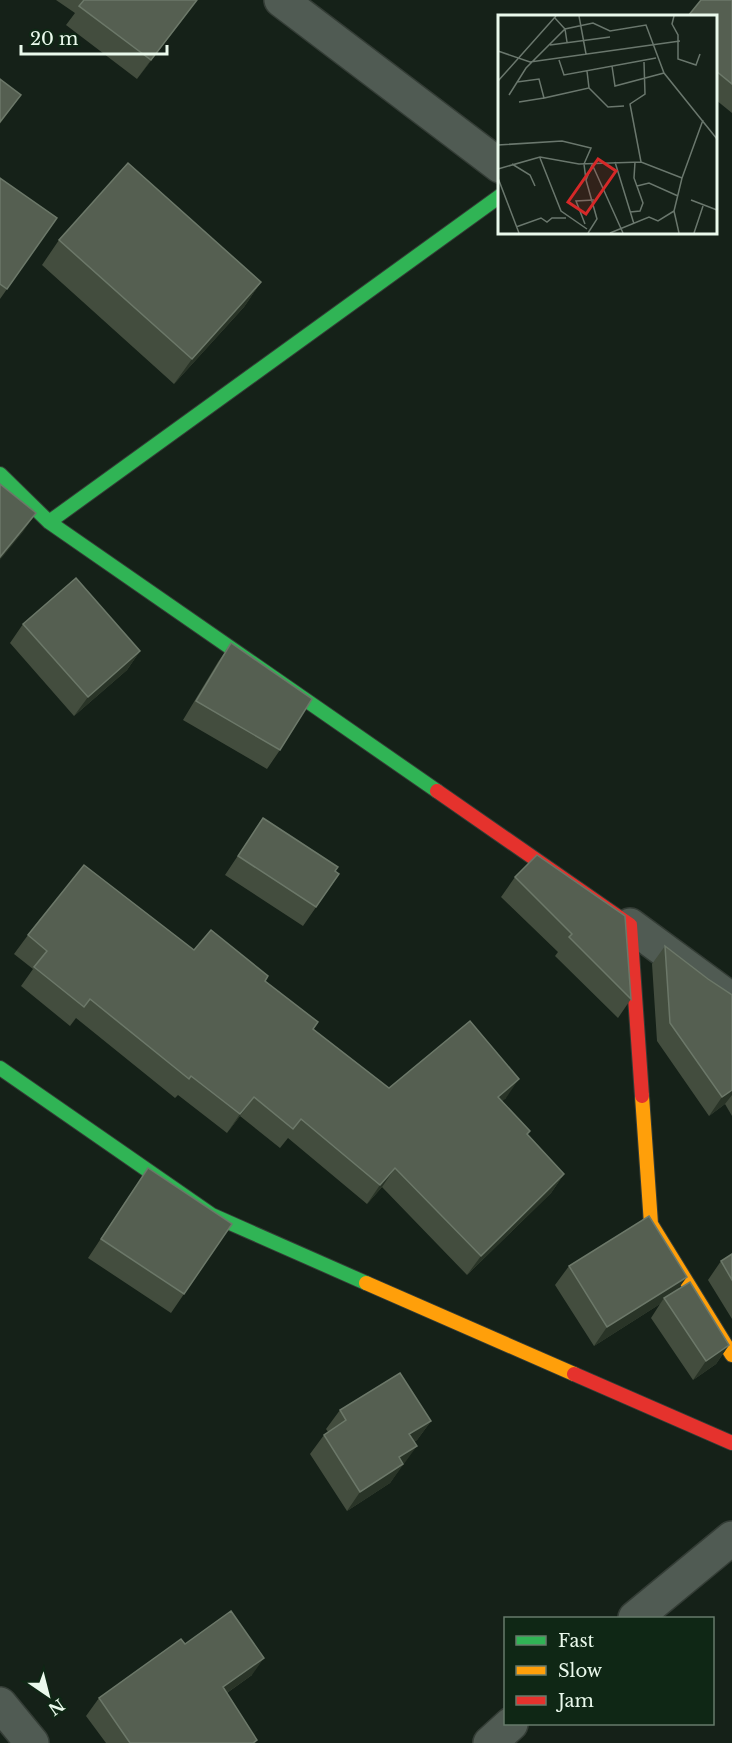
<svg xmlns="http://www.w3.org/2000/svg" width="732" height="1743" viewBox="0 0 732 1743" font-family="'Libre Baskerville',serif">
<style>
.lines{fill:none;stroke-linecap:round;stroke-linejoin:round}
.street-casing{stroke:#343d36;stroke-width:36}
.fast-casing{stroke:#343d36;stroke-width:16}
.slow-casing{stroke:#343d36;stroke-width:16}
.jam-casing{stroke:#343d36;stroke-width:16}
.street{stroke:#505b53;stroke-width:33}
.fast{stroke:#30b455;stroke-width:14}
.slow{stroke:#ff9f0a;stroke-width:14}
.jam{stroke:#e5322d;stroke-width:14}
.wall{fill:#434d3e}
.shaded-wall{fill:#293427}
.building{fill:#555f51;stroke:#6c7869;stroke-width:1.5}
.inset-road{fill:none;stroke:#6a776d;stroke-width:1.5}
.view{fill:#d62828;fill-opacity:0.15;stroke:#d62828;stroke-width:3}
.inset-edge{fill:none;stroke:#eaf9ec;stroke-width:3}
</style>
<rect width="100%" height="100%" fill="#152118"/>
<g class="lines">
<g class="street-casing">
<path id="street" d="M 281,0 L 500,166
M 630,925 L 732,1000
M 635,1618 L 732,1538
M 0,1704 L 32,1743
M 490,1743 L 511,1724"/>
</g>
<g class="fast-casing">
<path id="fast" d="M 0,474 L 49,522 L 437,791
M 49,522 L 500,196
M 0,1068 L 212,1215 L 366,1283"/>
</g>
<g class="slow-casing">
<path id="slow" d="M 642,1096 L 651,1224 L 732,1355
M 366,1283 L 574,1374"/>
</g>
<g class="jam-casing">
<path id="jam" d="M 437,791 L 630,925 L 642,1096
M 574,1374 L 732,1443"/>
</g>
<use href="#street" class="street"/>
<use href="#fast" class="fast"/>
<use href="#slow" class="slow"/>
<use href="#jam" class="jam"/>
</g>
<path class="wall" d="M 56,0 L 197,0 L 137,79 L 66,25 L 75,13 Z
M 732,0 L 732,113 L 716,100 L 716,16 Z
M 0,178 L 57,218 L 0,299 Z
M 59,240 L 261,282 L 244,307 L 174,384 L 42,265 Z
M 23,624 L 140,651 L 127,670 L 74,716 L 10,643 Z
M 231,643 L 280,750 L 267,769 L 183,720 L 218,662 Z
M 263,818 L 339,874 L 303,926 L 225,875 Z
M 537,855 L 631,999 L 618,1018 L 555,956 L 558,952 L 501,897 L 515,877 Z
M 28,935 L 194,950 L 265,981 L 313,1029 L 389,1088 L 506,1098 L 502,1101 L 530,1131 L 527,1135 L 564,1174 L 551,1193 L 467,1275 L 382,1187 L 367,1204 L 288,1138 L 280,1148 L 240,1116 L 227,1133 L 178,1095 L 175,1098 L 76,1018 L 70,1026 L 21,986 L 33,969 L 14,954 Z
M 665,946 L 708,979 L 732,995 L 732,1116 L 725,1104 L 709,1116 L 657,1041 L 652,964 Z
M 135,1187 L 184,1294 L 171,1313 L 88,1258 Z
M 732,1254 L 732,1319 L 708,1280 L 721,1261 Z
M 569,1266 L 678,1290 L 729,1345 L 716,1364 L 693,1380 L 651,1318 L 660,1304 L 594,1346 L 555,1285 Z
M 340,1410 L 431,1421 L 417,1440 L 414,1442 L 403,1465 L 401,1467 L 390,1483 L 347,1511 L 310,1454 L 324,1435 L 328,1432 L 326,1429 Z
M 185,1644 L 252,1675 L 227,1693 L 257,1740 L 255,1743 L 106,1743 L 86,1716 L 99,1698 Z"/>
<path class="shaded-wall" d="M 197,0 L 187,14 L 137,79 L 151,60 Z
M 21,95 L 0,124 L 0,122 Z
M 261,282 L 244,307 L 174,384 L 192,359 Z
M 36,513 L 23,532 L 0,560 L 0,557 Z
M 140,651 L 127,670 L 74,716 L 88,697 Z
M 519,1079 L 506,1098 L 485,1116 L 498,1097 Z
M 732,1090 L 732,1095 L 725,1104 L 709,1116 L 722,1097 Z
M 254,1097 L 240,1116 L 227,1133 L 240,1114 Z
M 395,1168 L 382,1187 L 367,1204 L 380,1185 Z
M 564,1174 L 551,1193 L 467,1275 L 481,1256 Z
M 687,1277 L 673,1296 L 664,1298 L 660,1304 L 594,1346 L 607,1327 Z
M 729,1345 L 716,1364 L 693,1380 L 706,1361 Z
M 431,1421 L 417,1440 L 396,1453 L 409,1434 Z
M 417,1446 L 390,1483 L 347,1511 L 360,1492 L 399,1457 Z
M 264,1658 L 252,1675 L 211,1704 L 223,1687 Z"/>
<path class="building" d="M 84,0 L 197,0 L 151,60 L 79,6 Z
M 701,0 L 732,0 L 732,84 L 716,71 L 716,16 L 688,16 Z
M 0,79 L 21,95 L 0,122 Z
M 128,163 L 261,282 L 192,359 L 59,240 Z
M 0,178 L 57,218 L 7,289 L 0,284 Z
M 0,484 L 36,513 L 0,557 Z
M 76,578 L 140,651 L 88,697 L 23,624 Z
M 231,643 L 312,699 L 280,750 L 196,701 Z
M 263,818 L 338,867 L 335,871 L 339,874 L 316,907 L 238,856 Z
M 537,855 L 625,916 L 631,999 L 569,937 L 572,934 L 515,877 Z
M 84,865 L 194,950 L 211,930 L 268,976 L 265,981 L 318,1022 L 313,1029 L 389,1088 L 470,1021 L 519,1079 L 498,1097 L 530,1131 L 527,1134 L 564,1174 L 481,1256 L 395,1168 L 380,1185 L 301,1119 L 293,1129 L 254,1097 L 240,1114 L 191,1076 L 189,1079 L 90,999 L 84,1007 L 34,967 L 47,951 L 28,935 Z
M 665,946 L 708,979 L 732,995 L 732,1090 L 722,1097 L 670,1023 Z
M 148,1168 L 232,1224 L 184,1294 L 101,1239 Z
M 649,1216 L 687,1277 L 607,1327 L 569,1266 Z
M 732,1254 L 732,1280 L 721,1261 Z
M 690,1282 L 729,1345 L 706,1361 L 664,1298 Z
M 400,1373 L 431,1421 L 409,1434 L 417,1446 L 399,1457 L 403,1464 L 360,1492 L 324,1435 L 346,1420 L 340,1410 Z
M 231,1611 L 264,1658 L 223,1687 L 257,1740 L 253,1743 L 130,1743 L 99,1698 L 181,1639 L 185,1644 Z"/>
<g transform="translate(498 15)">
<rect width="219" height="219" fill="#152118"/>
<path class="inset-road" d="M 81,1 L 88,39M 176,1 L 174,9 L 180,20 L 180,44 L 198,50 L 202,39M 56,2 L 67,14 L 69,27M 52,30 L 112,22M 0,36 L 32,47 L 182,26M 61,45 L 66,60 L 158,43M 114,51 L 117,71 L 166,58M 0,66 L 58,1M 19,67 L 41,64 L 46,83 L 91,73 L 89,56M 91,73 L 110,92 L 126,91M 11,80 L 28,53 L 67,14 L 95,8 L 112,16 L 148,10 L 166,58 L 219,124M 21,87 L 46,83M 0,130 L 64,126 L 93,133 L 86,149 L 88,165M 42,143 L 63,196 L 89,214M 117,147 L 136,209M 143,147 L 132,89 L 147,79 L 146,47M 14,149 L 32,160 L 37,171M 94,149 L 125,218M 0,154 L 42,142 L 81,149 L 143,147 L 184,163 L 205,105M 0,163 L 21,218M 139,171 L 151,168 L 180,181M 193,185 L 219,195M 132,197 L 142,196 L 145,188 L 136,163 L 137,147M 87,209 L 78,186 L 96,185M 18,212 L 43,203 L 49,207 L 54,203 L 68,203M 90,218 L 99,204 L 88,165 L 94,150M 112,218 L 151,202 L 160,206 L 176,196M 181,218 L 176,196 L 184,163M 196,218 L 205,191"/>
<path class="view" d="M 100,144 L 118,156 L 88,199 L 70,187 Z"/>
<rect width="219" height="219" class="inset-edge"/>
</g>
<rect x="504" y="1617" width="210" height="108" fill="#0f2715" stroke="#677b6b" stroke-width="1.5"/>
<rect x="516" y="1636" width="30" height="9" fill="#30b455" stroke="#677b6b" stroke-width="1.5"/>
<text x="558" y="1647" font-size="18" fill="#eaf9ec">Fast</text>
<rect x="516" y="1666" width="30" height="9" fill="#ff9f0a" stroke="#677b6b" stroke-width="1.5"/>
<text x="558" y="1677" font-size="18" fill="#eaf9ec">Slow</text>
<rect x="516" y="1696" width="30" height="9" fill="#e5322d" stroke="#677b6b" stroke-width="1.5"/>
<text x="558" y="1707" font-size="18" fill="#eaf9ec">Jam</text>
<g transform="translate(48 1695) rotate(145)" stroke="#0f2715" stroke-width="4.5" paint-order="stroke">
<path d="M0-4.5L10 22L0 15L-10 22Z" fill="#eaf9ec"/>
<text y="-9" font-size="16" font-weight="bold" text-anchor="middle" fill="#eaf9ec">N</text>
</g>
<path d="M21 45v9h146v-9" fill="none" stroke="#eaf9ec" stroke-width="3"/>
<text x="30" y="45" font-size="18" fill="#eaf9ec" stroke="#0f2715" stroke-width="4.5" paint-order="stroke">20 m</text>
</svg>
